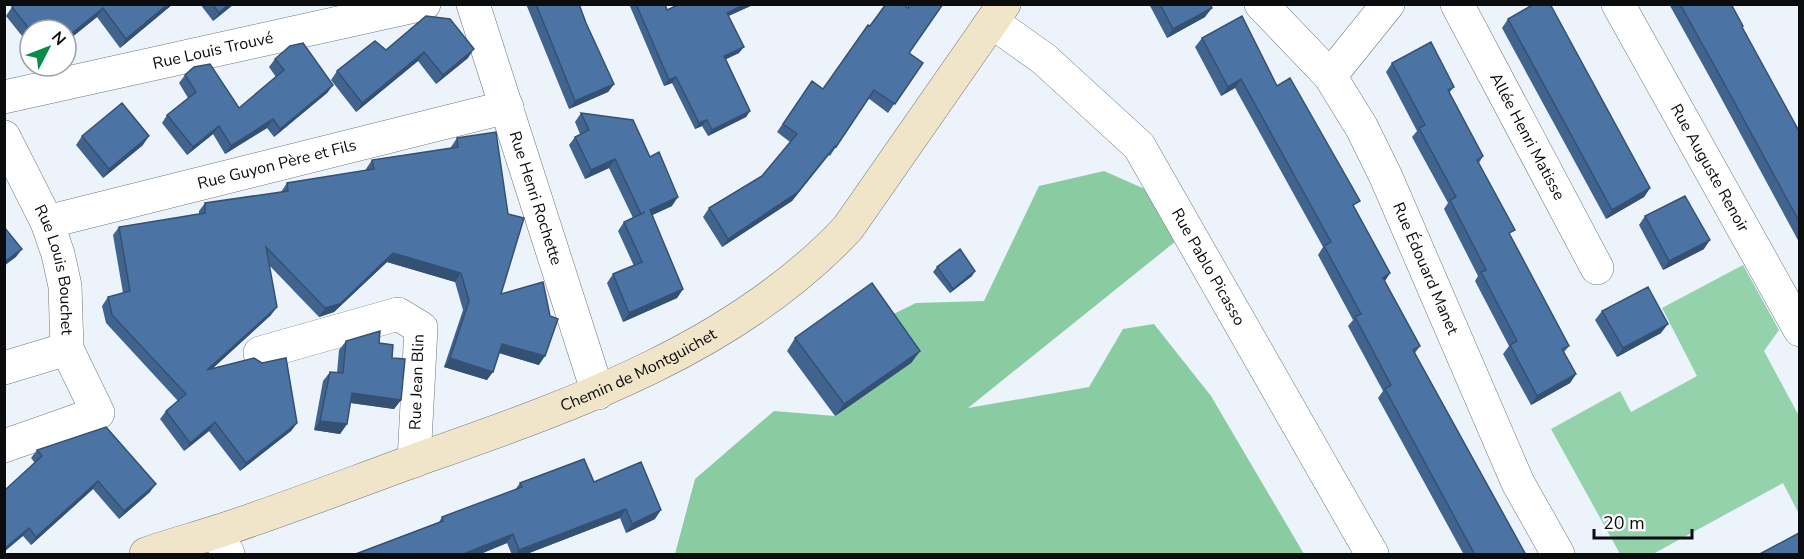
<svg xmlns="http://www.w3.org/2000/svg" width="1804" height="559" viewBox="0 0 1804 559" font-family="'Nunito Sans',sans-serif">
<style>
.green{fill:#93d2aa}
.forest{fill:#8acca2}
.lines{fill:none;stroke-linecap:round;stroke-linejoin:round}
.street-casing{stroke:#70767c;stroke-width:34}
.secondary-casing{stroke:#70767c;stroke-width:34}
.street{stroke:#fff;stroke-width:33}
.secondary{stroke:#f1e5c9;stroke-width:33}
.wall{fill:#40648e}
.shaded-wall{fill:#345174}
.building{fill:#4b74a5;stroke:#345174;stroke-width:1.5}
.labels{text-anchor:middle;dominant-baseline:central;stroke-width:4.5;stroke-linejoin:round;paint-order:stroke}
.street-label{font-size:16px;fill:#0a0c0e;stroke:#fff}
</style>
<rect width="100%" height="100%" fill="#edf3fb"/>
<path class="green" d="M 1743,265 L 1779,330 L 1764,351 L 1799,416 L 1799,514 L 1783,483 L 1653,554 L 1620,554 L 1551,429 L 1620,391 L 1631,412 L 1697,376 L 1662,308 Z"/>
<path class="forest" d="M 1104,171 L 1147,190 L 1176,241 L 968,408 L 1089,387 L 1123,329 L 1154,324 L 1211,396 L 1304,554 L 867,553 L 862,554 L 675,554 L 695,479 L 774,411 L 835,416 L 881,320 L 916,303 L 984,301 L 1039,186 Z"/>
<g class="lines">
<g class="street-casing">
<g id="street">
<path id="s1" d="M 473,4 L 598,393"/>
<path id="s2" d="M 1261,4 L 1330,76 L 1362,128 L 1386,177 L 1518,483 L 1558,554"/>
<path id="s3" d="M 1457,4 L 1597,268"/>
<path id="s4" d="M 1618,4 L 1800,330"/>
<path id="s5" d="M 992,22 L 1044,59 L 1139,146 L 1372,554"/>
<path d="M 1330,76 L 1388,4"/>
<path id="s6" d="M 4,97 L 424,4"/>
<path id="s7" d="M 4,137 L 47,222 L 58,254 L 65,286 L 67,349 L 98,413 L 4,446"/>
<path id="s8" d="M 47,222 L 507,107"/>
<path d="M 260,353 L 398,314 L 421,328 L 414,461"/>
<path d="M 4,368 L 67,349"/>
<path d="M 217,532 L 228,554"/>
</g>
</g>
<g class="secondary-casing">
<g id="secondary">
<path id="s9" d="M 146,554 C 170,545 195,539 219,531 C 286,509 350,484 416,460 C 569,406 734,350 848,228 L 1004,4"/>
</g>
</g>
<use href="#street" class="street"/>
<use href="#secondary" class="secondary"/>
</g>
<path class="wall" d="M 173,4 L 120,48 L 97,17 L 66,42 L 66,30 L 30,30 L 30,46 L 6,16 L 12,7 Z
M 200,4 L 234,4 L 213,21 Z
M 526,4 L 579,4 L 586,23 L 614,84 L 608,92 L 569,109 Z
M 629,4 L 665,4 L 667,10 L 680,4 L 755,4 L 728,16 L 739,53 L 726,59 L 750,111 L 746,117 L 708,136 L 702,126 L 695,129 L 672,83 L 664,86 Z
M 1149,4 L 1210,4 L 1205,17 L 1167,38 Z
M 1669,4 L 1731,4 L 1742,28 L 1800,133 L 1800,244 L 1713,83 Z
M 426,16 L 468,58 L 436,84 L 418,61 L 356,112 L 331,80 L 337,71 L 386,50 Z
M 1508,19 L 1650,188 L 1644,197 L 1606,219 L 1502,28 Z
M 1202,38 L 1277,86 L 1355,209 L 1390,273 L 1385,281 L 1420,346 L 1415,353 L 1526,555 L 1464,555 L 1378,398 L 1383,391 L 1348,326 L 1353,320 L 1318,255 L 1323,247 L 1235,88 L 1221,96 L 1195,47 Z
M 909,53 L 923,63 L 888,113 L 868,98 L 830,156 L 829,155 L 792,201 L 722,247 L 703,217 L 709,208 L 762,176 L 790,142 L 777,132 L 812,81 L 823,89 Z
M 275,59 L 333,85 L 327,93 L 274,137 L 267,128 L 225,154 L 213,134 L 187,155 L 162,123 L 167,115 L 188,98 L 179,83 L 185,75 L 239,108 L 276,77 L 269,67 Z
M 1392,63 L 1454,87 L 1449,93 L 1483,156 L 1479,163 L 1510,237 L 1569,346 L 1564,352 L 1576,374 L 1570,383 L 1531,405 L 1503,354 L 1509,346 L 1475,281 L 1478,276 L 1444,209 L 1448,203 L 1412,137 L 1417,131 L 1386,72 Z
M 581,113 L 672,206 L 652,215 L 683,289 L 677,298 L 623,322 L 607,283 L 613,274 L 634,266 L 618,231 L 624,222 L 633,218 L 609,168 L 585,179 L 569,145 L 575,137 L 580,134 L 575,122 Z
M 82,136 L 143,145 L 103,178 L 76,145 Z
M 457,138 L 501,294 L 539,365 L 499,353 L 487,380 L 444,367 L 463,310 L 455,282 L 387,262 L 334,312 L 319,317 L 269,265 L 271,315 L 212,369 L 297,423 L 291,431 L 240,471 L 209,431 L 184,451 L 160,419 L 166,411 L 178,401 L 106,323 L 102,306 L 108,297 L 123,293 L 113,235 L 119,227 L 199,214 L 199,211 L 205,203 L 281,192 L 287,183 L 366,170 L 366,169 L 372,160 L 451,148 L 451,147 Z
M 1645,216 L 1704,249 L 1663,270 L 1639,225 Z
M 937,267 L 972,276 L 950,293 L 933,272 Z
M 1602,311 L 1661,333 L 1617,357 L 1595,320 Z
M 795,338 L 920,351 L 911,363 L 835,416 L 787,351 Z
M 346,341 L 379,343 L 392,358 L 401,400 L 394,409 L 350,403 L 347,424 L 340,434 L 314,430 L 323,381 L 330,372 L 337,373 L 339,350 Z
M 37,450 L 150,492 L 119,519 L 93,489 L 31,545 L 23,536 L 35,463 L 31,458 Z
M 594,482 L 655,519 L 626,533 L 620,518 L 524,555 L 512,555 L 507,543 L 478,555 L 353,555 L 439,522 L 442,517 L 515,490 L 520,483 Z"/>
<path class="shaded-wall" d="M 168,4 L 173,4 L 120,48 L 126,39 Z
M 229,4 L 234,4 L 213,21 L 219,13 Z
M 745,4 L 755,4 L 722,19 L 727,13 Z
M 103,8 L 97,17 L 66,42 L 66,38 Z
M 1212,8 L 1205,17 L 1167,38 L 1173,29 Z
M 744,47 L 739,53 L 720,62 L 724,56 Z
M 474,49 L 468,58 L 436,84 L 443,75 Z
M 424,52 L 418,61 L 356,112 L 362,103 Z
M 676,77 L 672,83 L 664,86 L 669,80 Z
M 1241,79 L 1235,88 L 1221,96 L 1228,87 Z
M 614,84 L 608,92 L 569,109 L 575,101 Z
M 333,85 L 327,93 L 274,137 L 280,129 Z
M 750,111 L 746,117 L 708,136 L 712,130 Z
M 273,119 L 267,128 L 225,154 L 231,146 Z
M 707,120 L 702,126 L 695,129 L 699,123 Z
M 219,126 L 213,134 L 187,155 L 193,147 Z
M 149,136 L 143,145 L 103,178 L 109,169 Z
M 835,146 L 792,201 L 722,247 L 728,239 Z
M 615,159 L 609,168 L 585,179 L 591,170 Z
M 1650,188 L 1644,197 L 1606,219 L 1612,210 Z
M 678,197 L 672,206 L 644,219 L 650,210 Z
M 1710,240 L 1704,249 L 1663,270 L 1669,261 Z
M 22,249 L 16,257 L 4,266 L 4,262 Z
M 393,253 L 461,273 L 455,282 L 387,262 L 334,312 L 319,317 L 325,308 Z
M 975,271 L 972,276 L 950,293 L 953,289 Z
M 1390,273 L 1384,282 L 1383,278 Z
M 683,289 L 677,298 L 623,322 L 629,313 Z
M 277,307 L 271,315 L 201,379 L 207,370 Z
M 1668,324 L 1661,333 L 1617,357 L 1623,348 Z
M 502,344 L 545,356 L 539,365 L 496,352 Z
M 920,351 L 911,363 L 835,416 L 844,404 Z
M 450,358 L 493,372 L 487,380 L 444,367 Z
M 1576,374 L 1570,383 L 1531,405 L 1537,396 Z
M 352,393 L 401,400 L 394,409 L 345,402 Z
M 320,421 L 347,424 L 340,434 L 314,430 Z
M 215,422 L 209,431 L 184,451 L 190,443 Z
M 297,423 L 291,431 L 240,471 L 246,463 Z
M 98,481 L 93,489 L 31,545 L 36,537 Z
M 156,484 L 150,492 L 119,519 L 124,511 Z
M 626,509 L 620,518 L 524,555 L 516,555 L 519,550 Z
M 661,510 L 655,519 L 626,533 L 632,524 Z
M 29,528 L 23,536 L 4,552 L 4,549 Z
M 513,534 L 507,543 L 478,555 L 461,555 Z"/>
<path class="building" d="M 15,4 L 168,4 L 126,39 L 103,8 L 66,38 L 66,30 L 30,30 L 12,7 Z
M 212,4 L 229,4 L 219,13 Z
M 536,4 L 579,4 L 586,23 L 614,84 L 575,101 Z
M 636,4 L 665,4 L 667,10 L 680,4 L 745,4 L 727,13 L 744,47 L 724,56 L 750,111 L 712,130 L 707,120 L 699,123 L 676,77 L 669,80 Z
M 886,4 L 903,4 L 908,8 L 910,4 L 943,4 L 909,53 L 923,63 L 895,104 L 874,90 L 836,147 L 835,146 L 798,192 L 728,239 L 709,208 L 762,176 L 797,134 L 783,124 L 812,81 L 823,89 L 868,25 L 870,26 Z
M 1160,4 L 1210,4 L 1212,8 L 1173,29 Z
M 1534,4 L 1550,4 L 1650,188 L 1612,210 L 1508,19 Z
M 1680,4 L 1731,4 L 1743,26 L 1742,27 L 1800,133 L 1800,223 L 1719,74 Z
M 426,16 L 450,19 L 474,49 L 443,75 L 424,52 L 362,103 L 337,71 L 375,41 L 386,50 Z
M 1242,16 L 1277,86 L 1290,78 L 1360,201 L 1353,205 L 1390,273 L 1383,278 L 1420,346 L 1413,350 L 1526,555 L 1475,555 L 1385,389 L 1391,385 L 1355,317 L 1361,314 L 1324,246 L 1331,242 L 1241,79 L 1228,87 L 1202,38 Z
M 1431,42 L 1454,87 L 1448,90 L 1483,156 L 1477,160 L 1515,230 L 1509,233 L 1569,346 L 1562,349 L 1576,374 L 1537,396 L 1510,345 L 1517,341 L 1481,272 L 1486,270 L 1450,200 L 1456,197 L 1419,128 L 1425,125 L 1392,63 Z
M 303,43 L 333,85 L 280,129 L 273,119 L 231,146 L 219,126 L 193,147 L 167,115 L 196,92 L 185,75 L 194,67 L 210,64 L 239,108 L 284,70 L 275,59 L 290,46 Z
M 122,103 L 149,136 L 109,169 L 82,136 Z
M 581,113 L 633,120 L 650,157 L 659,152 L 678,197 L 650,210 L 683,289 L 629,313 L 613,274 L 642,262 L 624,222 L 645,212 L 641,214 L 615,159 L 591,170 L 575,137 L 589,130 Z
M 496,132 L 508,214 L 524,218 L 501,294 L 543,282 L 550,316 L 558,319 L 545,356 L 502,344 L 493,372 L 450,358 L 469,301 L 461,273 L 393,253 L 340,304 L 325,308 L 266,247 L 277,307 L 207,370 L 254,358 L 262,363 L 286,358 L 297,423 L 246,463 L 215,422 L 190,443 L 166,411 L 186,394 L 112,315 L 108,297 L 130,291 L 119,227 L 205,213 L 205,203 L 288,191 L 287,183 L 374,169 L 372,160 L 458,147 L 457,138 Z
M 1685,196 L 1710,240 L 1669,261 L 1645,216 Z
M 4,227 L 22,249 L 4,262 Z
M 960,249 L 975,271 L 953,289 L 937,267 Z
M 872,283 L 920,351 L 844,404 L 795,338 Z
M 1648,287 L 1668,324 L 1623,348 L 1602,311 Z
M 380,331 L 379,343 L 393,345 L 392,358 L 405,359 L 401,400 L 352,393 L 347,424 L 320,421 L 330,372 L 343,373 L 346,341 Z
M 106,427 L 156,484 L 124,511 L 98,481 L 36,537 L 29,528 L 4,549 L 4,491 L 42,456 L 37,450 Z
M 584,459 L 594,482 L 641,462 L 661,510 L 632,524 L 626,509 L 519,550 L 513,534 L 461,555 L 353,555 L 443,521 L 442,517 L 522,487 L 520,483 Z
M 1799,533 L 1800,555 L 1758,555 Z"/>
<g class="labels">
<g class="street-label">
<text stroke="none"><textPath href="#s6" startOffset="214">Rue Louis Trouvé</textPath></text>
<text stroke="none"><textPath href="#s3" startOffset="150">Allée Henri Matisse</textPath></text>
<text stroke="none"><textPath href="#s8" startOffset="237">Rue Guyon Père et Fils</textPath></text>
<text stroke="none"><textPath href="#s4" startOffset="188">Rue Auguste Renoir</textPath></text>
<text stroke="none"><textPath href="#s1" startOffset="204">Rue Henri Rochette</textPath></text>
<text stroke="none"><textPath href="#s5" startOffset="332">Rue Pablo Picasso</textPath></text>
<text stroke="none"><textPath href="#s2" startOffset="315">Rue Édouard Manet</textPath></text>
<text stroke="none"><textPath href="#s7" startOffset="144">Rue Louis Bouchet</textPath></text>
<text stroke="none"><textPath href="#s9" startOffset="526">Chemin de Montguichet</textPath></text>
<text transform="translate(417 382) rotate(-88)">Rue Jean Blin</text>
</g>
</g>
<rect width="1804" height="559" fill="none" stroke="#0a0c0e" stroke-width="12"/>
<g transform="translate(48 48) rotate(48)"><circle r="28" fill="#ffffff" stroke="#9d9e9f" stroke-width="1.5"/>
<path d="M0-4.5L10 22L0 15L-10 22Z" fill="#058d4a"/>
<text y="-9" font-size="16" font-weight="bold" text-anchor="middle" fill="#0a0c0e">N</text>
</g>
<path d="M1594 529v9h98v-9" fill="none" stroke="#0a0c0e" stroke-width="3"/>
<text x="1603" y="529" font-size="18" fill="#0a0c0e" stroke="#ffffff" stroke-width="4.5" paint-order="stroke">20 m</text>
</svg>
